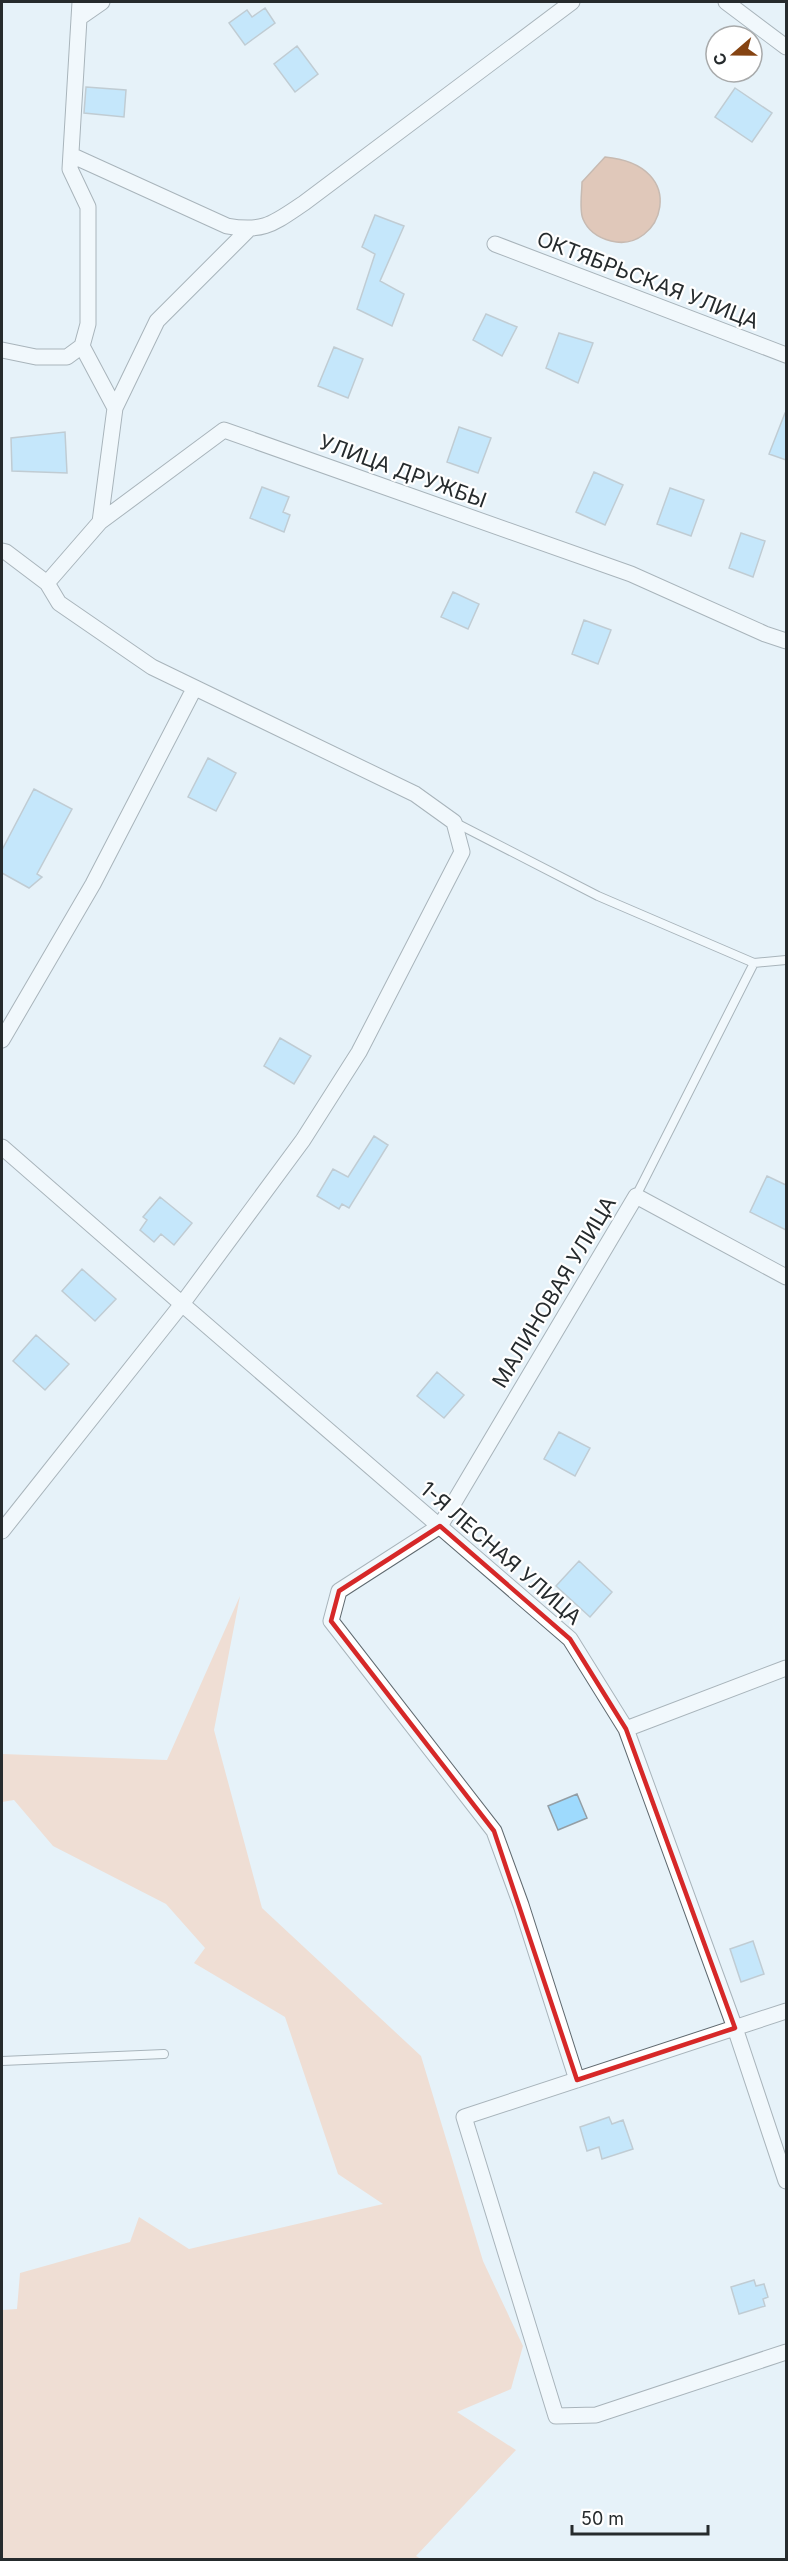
<svg xmlns="http://www.w3.org/2000/svg" width="788" height="2561" viewBox="0 0 788 2561" font-family="Inter,sans-serif">
<style>
.green{fill:#fac6a7}
.water{fill:#d9966e;stroke:#a3765a;stroke-width:1.5}
.building{fill:#9edafd;stroke:#939ea5;stroke-width:1.5}
.lines{fill:none;stroke-linecap:round;stroke-linejoin:round}
.lane-casing{stroke:#5f696f;stroke-width:10}
.street-casing{stroke:#5f696f;stroke-width:17}
.lane{stroke:#fff;stroke-width:8}
.street{stroke:#fff;stroke-width:15}
.marked{fill:none;stroke:#d62828;stroke-width:4.5;stroke-linejoin:round}
.labels{text-anchor:middle;dominant-baseline:central;stroke-width:4.5;stroke-linejoin:round;paint-order:stroke}
.street-label{font-size:21px;fill:#262b2d;stroke:#fff}
</style>
<rect width="100%" height="100%" fill="#e6f2f9"/>
<path class="green" d="M 240,1596 L 214,1730 L 262,1908 L 421,2056 L 483,2261 L 523,2346 L 511,2389 L 457,2412 L 516,2450 L 416,2556 L 421,2559 L 2,2559 L 2,2310 L 17,2309 L 20,2273 L 130,2242 L 139,2217 L 189,2249 L 383,2204 L 338,2174 L 285,2017 L 194,1963 L 205,1948 L 166,1904 L 53,1846 L 14,1800 L 2,1802 L 2,1754 L 167,1760 Z"/>
<path class="water" d="M 605,157 C 692,165 662,254 611,241 C 599,238 588,231 583,219 C 579,210 582,192 582,182 Z"/>
<path class="building" d="M 265,8 L 275,23 L 245,45 L 229,23 L 247,10 L 252,17 Z
M 297,46 L 318,74 L 295,92 L 274,64 Z
M 86,87 L 126,90 L 124,117 L 84,113 Z
M 735,88 L 772,113 L 752,142 L 715,117 Z
M 375,215 L 404,226 L 380,281 L 404,294 L 392,326 L 357,309 L 375,254 L 362,247 Z
M 486,314 L 517,327 L 502,356 L 473,340 Z
M 559,333 L 593,343 L 578,383 L 546,368 Z
M 334,347 L 363,359 L 348,398 L 318,386 Z
M 785,413 L 786,413 L 786,460 L 769,454 Z
M 459,427 L 491,438 L 478,473 L 447,462 Z
M 65,432 L 67,473 L 12,471 L 11,438 Z
M 594,472 L 623,485 L 605,525 L 576,512 Z
M 262,487 L 289,497 L 283,512 L 290,515 L 284,532 L 250,518 Z
M 670,488 L 704,500 L 691,536 L 657,524 Z
M 741,533 L 765,541 L 753,577 L 729,568 Z
M 453,592 L 479,604 L 468,629 L 441,617 Z
M 584,620 L 611,630 L 598,664 L 572,654 Z
M 208,758 L 236,773 L 216,811 L 188,797 Z
M 34,789 L 72,809 L 37,874 L 42,877 L 29,888 L 2,873 L 2,850 Z
M 280,1038 L 311,1056 L 294,1084 L 264,1066 Z
M 374,1136 L 388,1145 L 349,1208 L 342,1204 L 339,1209 L 317,1196 L 333,1169 L 348,1177 Z
M 767,1176 L 786,1185 L 786,1230 L 750,1212 Z
M 160,1197 L 192,1223 L 174,1245 L 161,1234 L 154,1242 L 140,1230 L 147,1220 L 143,1217 Z
M 82,1269 L 116,1299 L 95,1321 L 62,1291 Z
M 36,1335 L 69,1364 L 45,1390 L 13,1361 Z
M 437,1372 L 464,1395 L 444,1418 L 417,1396 Z
M 559,1432 L 590,1448 L 575,1476 L 544,1459 Z
M 579,1561 L 612,1592 L 590,1617 L 556,1586 Z
M 577,1794 L 587,1818 L 558,1830 L 548,1806 Z
M 753,1941 L 764,1974 L 741,1982 L 730,1949 Z
M 609,2117 L 612,2124 L 623,2120 L 633,2149 L 602,2159 L 599,2147 L 587,2151 L 580,2127 Z
M 754,2280 L 756,2286 L 764,2284 L 768,2297 L 763,2299 L 765,2306 L 739,2314 L 731,2287 Z"/>
<g class="lines">
<g class="lane-casing">
<path id="lane" d="M 454,822 L 598,896 L 754,963 L 636,1196
M 754,963 L 786,960
M 2,2061 L 164,2054"/>
</g>
<g class="street-casing">
<path id="street" d="M 726,2 L 786,47
M 79,18 L 102,2
M 71,155 L 227,226 C 264,233 274,223 304,203 L 572,2
M 495,244 L 786,355
M 82,346 L 115,408
M 2,350 L 36,357 L 67,357 L 82,346 L 88,324 L 88,207 L 70,169 L 80,2
M 100,522 L 115,408 L 157,321 L 248,230
M 2,551 L 6,552 L 47,583 L 59,603 L 152,667 L 415,794 L 454,822 L 462,852 L 359,1052 L 303,1140 L 182,1304 L 2,1147
M 47,583 L 100,522 L 224,430 L 631,574 L 765,634 L 786,641
M 2,1040 L 93,884 L 194,689
M 2,1531 L 182,1304 L 570,1639 L 626,1729 L 735,2028 L 786,2181
M 626,1729 L 786,1668
M 786,2011 L 464,2117 L 556,2416 L 596,2415 L 786,2352
M 577,2080 L 521,1905 L 494,1831 L 331,1621 L 339,1591 L 440,1526 L 636,1196 L 786,1277"/>
</g>
<use href="#lane" class="lane"/>
<use href="#street" class="street"/>
</g>
<path d="M0 0H788V2561H0ZM 440,1526 L 570,1639 L 626,1729 L 735,2028 L 577,2080 L 494,1831 L 331,1621 L 339,1591 Z" fill="#e6f2f9" fill-opacity=".55" fill-rule="evenodd"/>
<path class="marked" d="M 440,1526 L 570,1639 L 626,1729 L 735,2028 L 577,2080 L 494,1831 L 331,1621 L 339,1591 Z"/>
<g class="labels">
<g class="street-label">
<text transform="translate(648 280) rotate(21)">ОКТЯБРЬСКАЯ УЛИЦА</text>
<text transform="translate(403 471) rotate(20)">УЛИЦА ДРУЖБЫ</text>
<text transform="translate(554 1292) rotate(-59)">МАЛИНОВАЯ УЛИЦА</text>
<text transform="translate(501 1553) rotate(41)">1-Я ЛЕСНАЯ УЛИЦА</text>
</g>
</g>
<rect width="788" height="2561" fill="none" stroke="#262b2d" stroke-width="6"/>
<g transform="translate(734 54) rotate(250)"><circle r="28" fill="#ffffff" stroke="#a8aaab" stroke-width="1.5"/>
<path d="M0-4.5L10 22L0 15L-10 22Z" fill="#854312"/>
<text y="-9" font-size="16" font-weight="bold" text-anchor="middle" fill="#262b2d">С</text>
</g>
<path d="M572 2525v9h136v-9" fill="none" stroke="#262b2d" stroke-width="3"/>
<text x="581" y="2525" font-size="18" fill="#262b2d" stroke="#ffffff" stroke-width="4.5" paint-order="stroke">50 m</text>
</svg>
